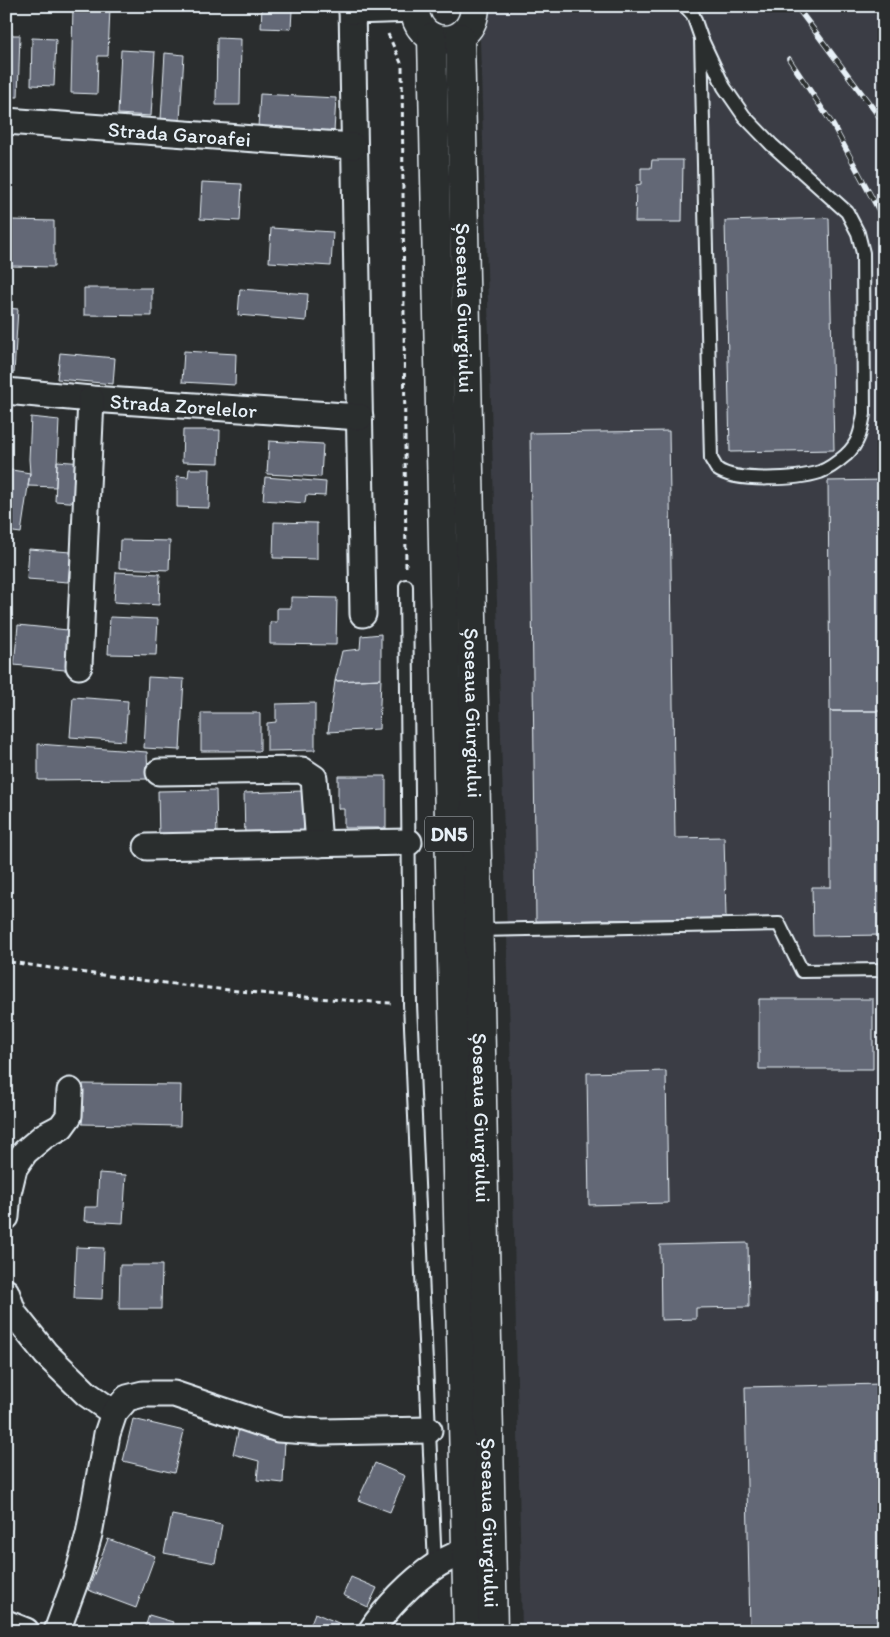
<svg xmlns="http://www.w3.org/2000/svg" width="890" height="1637" viewBox="0 0 890 1637" font-family="Itim,sans-serif">
<style>
.built{fill:#3b3e44}
.building{fill:#636776;stroke:#e8f1f8}
.lines{fill:none;stroke-linecap:round;stroke-linejoin:round}
.service-casing{stroke:#e8f1f8;stroke-width:16}
.minor-casing{stroke:#e8f1f8;stroke-width:29}
.trunk-casing{stroke:#e8f1f8;stroke-width:31}
.path{stroke:#e8f1f8;stroke-width:3;stroke-dasharray:5 4;stroke-linecap:butt}
.service{stroke:#2a2d2e;stroke-width:12}
.minor{stroke:#2a2d2e;stroke-width:25}
.trunk{stroke:#2a2d2e;stroke-width:28}
.rail-casing{stroke:#e8f1f8;stroke-width:5.5}
.rail{stroke:#2a2d2e;stroke-width:4;stroke-dasharray:11;stroke-linecap:butt}
.labels{text-anchor:middle;dominant-baseline:central;stroke-width:4;stroke-linejoin:round;paint-order:stroke}
.shield{fill:#2a2d2e;stroke:#afb6bb;stroke-width:1}
.shield-label{font-size:20px;font-weight:bold;fill:#e8f1f8}
.street-label{font-size:21px;fill:#e8f1f8;stroke:#2a2d2e}
</style>
<rect width="100%" height="100%" fill="#2a2d2e"/>
<filter id="ink" filterUnits="userSpaceOnUse"><feTurbulence type="fractalNoise" baseFrequency=".02" numOctaves="2"/><feDisplacementMap in="SourceGraphic" scale="10" xChannelSelector="R" yChannelSelector="G"/><feConvolveMatrix kernelMatrix="1 2 1 2 8 2 1 2 1" color-interpolation-filters="sRGB"/></filter>
<g filter="url(#ink)">
<path class="built" d="M 479,6 L 868,6 L 884,24 L 884,1631 L 522,1631 L 510,1035 Z"/>
<path class="building" d="M 262,6 L 317,6 L 317,12 L 292,10 L 291,29 L 261,28 Z
M 73,7 L 110,8 L 108,56 L 98,56 L 97,94 L 71,93 Z
M 6,35 L 20,35 L 18,97 L 6,97 Z
M 32,38 L 56,39 L 54,86 L 31,85 Z
M 217,38 L 241,39 L 240,105 L 216,105 Z
M 121,50 L 155,52 L 151,116 L 118,114 Z
M 165,53 L 184,55 L 180,120 L 161,119 Z
M 260,94 L 336,98 L 334,132 L 258,128 Z
M 652,160 L 683,160 L 682,222 L 635,222 L 636,185 L 641,184 L 641,168 L 651,168 Z
M 202,182 L 242,184 L 240,221 L 200,219 Z
M 829,218 L 834,450 L 730,452 L 725,221 Z
M 11,220 L 54,221 L 54,267 L 10,266 Z
M 271,228 L 333,232 L 331,266 L 269,262 Z
M 84,288 L 152,288 L 152,316 L 84,315 Z
M 240,289 L 308,294 L 306,321 L 238,315 Z
M 6,308 L 18,309 L 14,373 L 6,373 Z
M 184,351 L 236,354 L 235,385 L 182,382 Z
M 60,353 L 115,358 L 113,384 L 57,379 Z
M 31,417 L 59,420 L 56,487 L 28,486 L 30,473 L 29,459 Z
M 183,430 L 220,430 L 219,463 L 182,462 Z
M 669,431 L 675,838 L 724,837 L 726,918 L 536,921 L 530,433 Z
M 269,441 L 323,444 L 321,477 L 267,474 Z
M 57,461 L 84,463 L 82,503 L 55,501 Z
M 6,469 L 30,473 L 21,533 L 6,531 Z
M 189,469 L 210,469 L 209,508 L 177,507 L 177,476 L 188,477 Z
M 265,477 L 326,482 L 325,496 L 306,495 L 305,503 L 263,500 Z
M 884,480 L 884,711 L 830,711 L 828,481 Z
M 274,522 L 317,523 L 317,559 L 273,558 Z
M 120,540 L 170,541 L 169,570 L 119,568 Z
M 29,549 L 71,552 L 68,582 L 27,579 Z
M 116,572 L 160,574 L 159,605 L 114,602 Z
M 291,597 L 337,598 L 336,645 L 270,644 L 270,622 L 277,622 L 277,608 L 291,608 Z
M 110,617 L 158,619 L 156,655 L 108,654 Z
M 18,625 L 78,631 L 75,671 L 14,665 Z
M 381,634 L 381,679 L 335,681 L 342,651 L 360,649 L 361,636 Z
M 148,677 L 184,679 L 180,750 L 144,748 Z
M 381,679 L 379,729 L 328,732 L 335,681 Z
M 73,697 L 128,701 L 125,741 L 70,737 Z
M 315,703 L 315,750 L 267,751 L 267,723 L 276,722 L 276,704 Z
M 830,711 L 884,711 L 884,935 L 813,936 L 812,887 L 831,887 Z
M 201,713 L 260,713 L 260,751 L 201,751 Z
M 38,744 L 147,752 L 148,779 L 38,780 Z
M 338,776 L 386,776 L 386,828 L 344,828 L 344,809 L 338,809 Z
M 216,790 L 217,837 L 159,839 L 158,791 Z
M 303,791 L 304,838 L 245,840 L 244,793 Z
M 759,999 L 873,999 L 873,1069 L 759,1069 Z
M 666,1071 L 668,1203 L 589,1205 L 587,1073 Z
M 83,1084 L 181,1085 L 180,1126 L 82,1124 Z
M 99,1173 L 126,1175 L 123,1223 L 84,1221 L 85,1207 L 97,1207 Z
M 748,1243 L 749,1307 L 696,1308 L 696,1319 L 661,1320 L 660,1245 Z
M 76,1247 L 104,1248 L 102,1299 L 74,1298 Z
M 120,1265 L 162,1265 L 161,1309 L 119,1309 Z
M 884,1384 L 884,1631 L 750,1631 L 745,1387 Z
M 133,1419 L 184,1431 L 174,1473 L 123,1461 Z
M 240,1424 L 285,1439 L 283,1483 L 257,1480 L 259,1461 L 233,1454 Z
M 375,1463 L 405,1476 L 390,1512 L 358,1500 Z
M 172,1515 L 222,1525 L 215,1563 L 164,1553 Z
M 108,1539 L 155,1556 L 136,1608 L 88,1590 Z
M 351,1577 L 377,1588 L 368,1607 L 343,1595 Z
M 315,1613 L 357,1631 L 308,1631 Z
M 149,1615 L 173,1622 L 170,1631 L 144,1631 Z"/>
<g class="lines">
<g class="service-casing">
<path id="service" d="M 685,6 L 693,15 L 701,38 L 711,459 C 713,462 715,466 717,469 C 736,483 798,479 820,472 C 828,469 839,461 846,455 C 859,443 861,431 864,414 L 863,253 L 858,233 L 847,212 L 772,145 L 744,116 L 724,87 L 701,38
M 406,586 L 410,1004 L 435,1566
M 478,930 L 779,924 L 802,971 L 884,970"/>
</g>
<g class="minor-casing">
<g id="minor">
<path d="M 352,6 L 363,614"/>
<path d="M 352,11 L 415,9"/>
<path id="s1" d="M 6,121 L 353,146"/>
<path id="s2" d="M 6,391 L 91,399 L 360,417"/>
<path d="M 79,666 L 91,399"/>
<path d="M 159,772 L 302,770 L 314,778 L 319,844"/>
<path d="M 147,847 L 409,842"/>
<path d="M 6,1217 L 8,1193 L 14,1168 L 25,1152 L 44,1136 L 61,1127 L 69,1116 L 70,1091"/>
<path d="M 6,1292 L 14,1314 L 46,1354 L 87,1394 L 114,1413"/>
<path d="M 6,1623 L 26,1631"/>
<path d="M 57,1631 L 79,1571 L 89,1534 L 107,1434 L 114,1413 L 127,1398 L 143,1394 L 174,1394 L 278,1429 L 322,1432 L 429,1430"/>
<path d="M 371,1631 C 386,1608 412,1581 435,1566 C 444,1560 456,1555 467,1550"/>
</g>
</g>
<g class="trunk-casing">
<g id="trunk">
<path d="M 415,6 C 413,49 474,53 475,6"/>
<path d="M 432,37 L 453,1005 L 468,1631"/>
<path id="s3" d="M 460,37 L 493,1631"/>
</g>
</g>
<path class="path" d="M 388,34 L 402,65 L 406,568
M 10,962 C 136,981 264,996 392,1003"/>
<use href="#service" class="service"/>
<use href="#minor" class="minor"/>
<use href="#trunk" class="trunk"/>
<g class="rail-casing">
<path id="rail" d="M 796,6 L 884,123
M 789,59 L 833,125 L 884,220"/>
</g>
<use href="#rail" class="rail"/>
</g>
</g>
<g class="labels">
<rect class="shield" x="425" y="816.5" width="48" height="35" rx="4"/>
<g class="shield-label">
<text x="449" y="834">DN5</text>
</g>
<g class="street-label">
<text stroke="none"><textPath href="#s1" startOffset="174">Strada Garoafei</textPath></text>
<text stroke="none"><textPath href="#s3" startOffset="271">Șoseaua Giurgiului</textPath></text>
<text stroke="none"><textPath href="#s2" startOffset="178">Strada Zorelelor</textPath></text>
<text stroke="none"><textPath href="#s3" startOffset="676">Șoseaua Giurgiului</textPath></text>
<text stroke="none"><textPath href="#s3" startOffset="1081">Șoseaua Giurgiului</textPath></text>
<text stroke="none"><textPath href="#s3" startOffset="1486">Șoseaua Giurgiului</textPath></text>
</g>
</g>
<rect width="890" height="1637" fill="none" stroke="#2a2d2e" stroke-width="25"/>
<rect x="12" y="12" width="865" height="1612" fill="none" stroke="#e8f1f8" stroke-width="2" filter="url(#ink)"/>
</svg>
